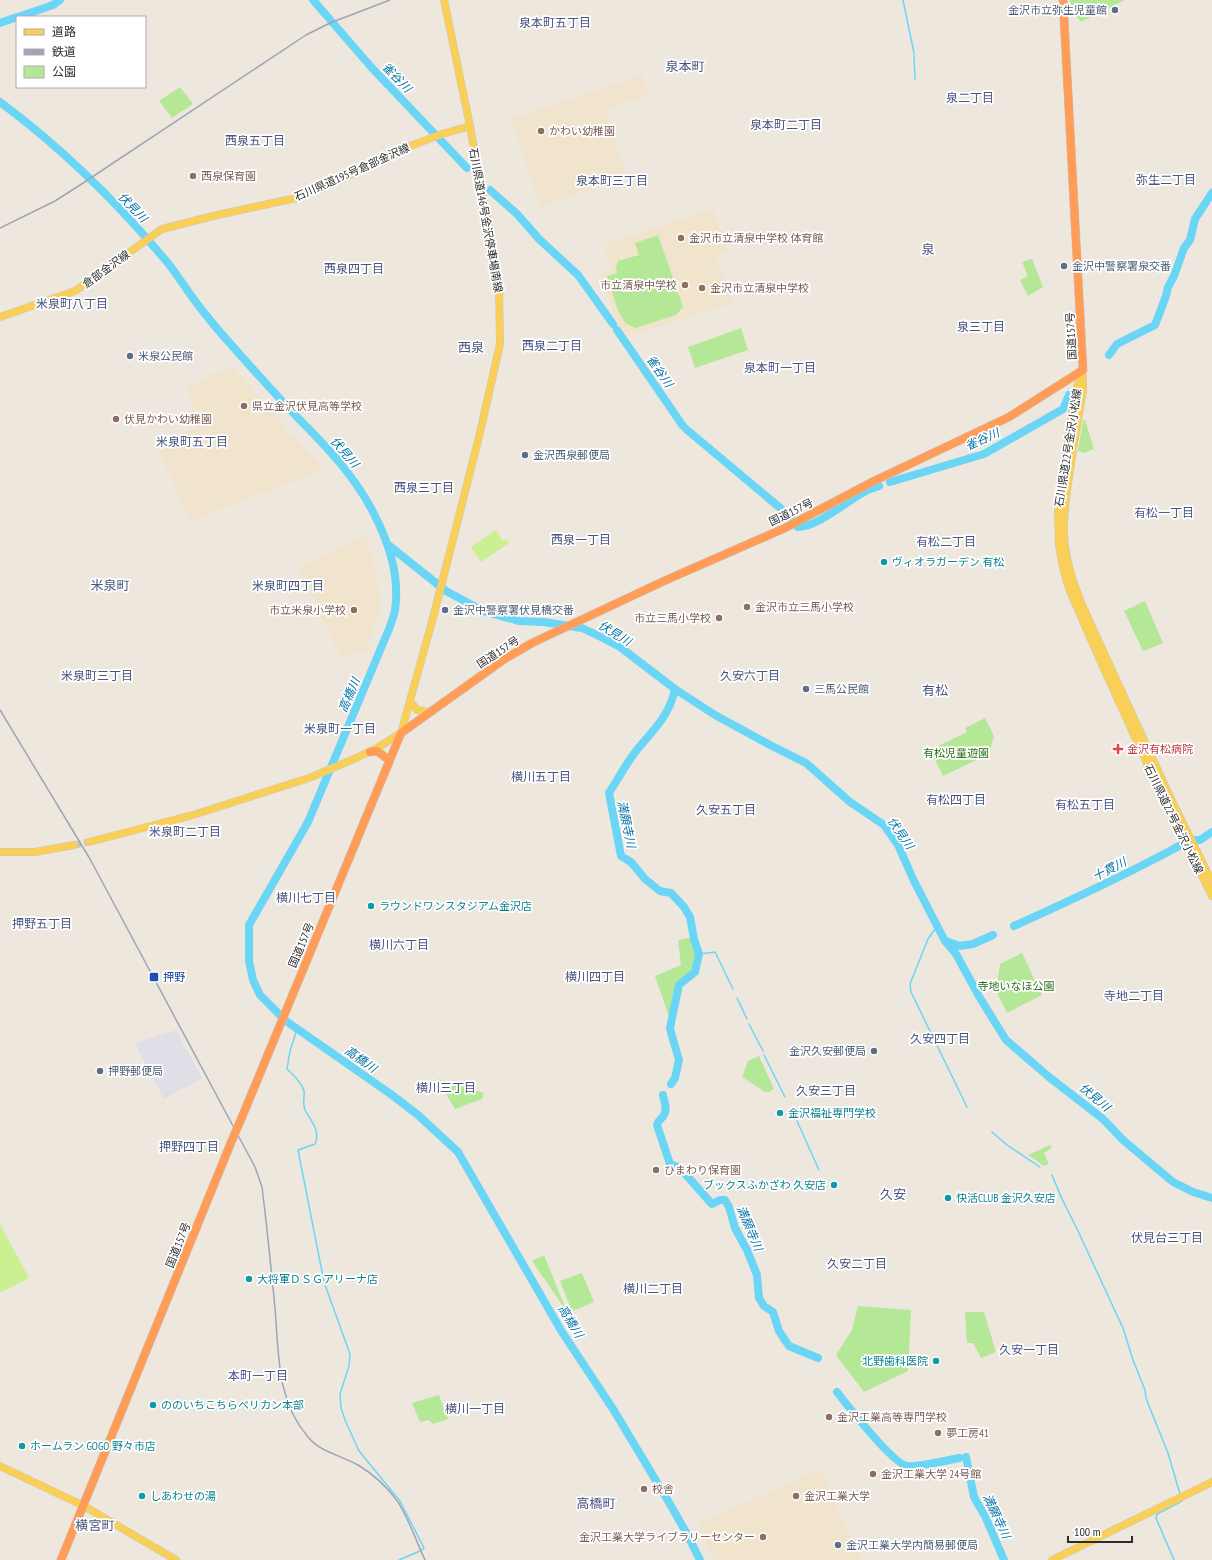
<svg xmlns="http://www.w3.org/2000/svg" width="1212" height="1560" viewBox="0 0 1212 1560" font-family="'PT Sans Narrow','Noto Sans JP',sans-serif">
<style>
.industrial{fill:#e0dee7}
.education{fill:#f1e4cc}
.green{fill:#b4e897}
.pitch{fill:#caf092}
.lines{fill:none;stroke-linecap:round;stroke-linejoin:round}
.stream{stroke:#6bd5f6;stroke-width:1.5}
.river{stroke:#6bd5f6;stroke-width:8}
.major-tunnel{stroke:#c7c2ba;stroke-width:7;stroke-dasharray:7 3.5;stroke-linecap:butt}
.major-casing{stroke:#c8c8c8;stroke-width:8}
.highway-casing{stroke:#c8c8c8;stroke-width:9}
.major{stroke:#f9cf58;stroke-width:7}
.highway{stroke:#ff9c58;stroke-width:8}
.rail{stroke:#9fa4b7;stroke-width:1.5}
.highway-bridge-casing{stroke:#c8c8c8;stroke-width:9;stroke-linecap:butt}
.highway-bridge{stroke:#ff9c58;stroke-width:8}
.service-dot{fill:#5c6f8a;stroke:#fff;stroke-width:1.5}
.education-dot{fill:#8d6e63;stroke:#fff;stroke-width:1.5}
.culture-dot{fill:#0f9aa8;stroke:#fff;stroke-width:1.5}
.health-dot{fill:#e0444e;stroke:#fff;stroke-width:1.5}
.transit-dot{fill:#1a4fb4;stroke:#fff;stroke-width:1.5}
.labels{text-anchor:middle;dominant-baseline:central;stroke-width:3.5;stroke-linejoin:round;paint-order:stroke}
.service-label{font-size:11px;fill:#4e5e75;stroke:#fff;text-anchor:start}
.education-label{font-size:11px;fill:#785e54;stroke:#fff;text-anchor:start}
.street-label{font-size:11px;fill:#2c2c2c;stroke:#fff}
.culture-label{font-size:11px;fill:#0d838f;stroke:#fff;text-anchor:start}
.health-label{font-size:11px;fill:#be3a42;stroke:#fff;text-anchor:start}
.park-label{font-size:11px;fill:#2b6f16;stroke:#fff}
.transit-label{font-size:11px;fill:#164399;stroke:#fff;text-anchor:start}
.neighbourhood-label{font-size:12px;fill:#495480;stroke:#fff}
.water-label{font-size:12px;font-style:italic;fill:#0573a6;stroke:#fff}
.quarter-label{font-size:13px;fill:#495480;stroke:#fff}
</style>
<rect width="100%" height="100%" fill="#eee7dd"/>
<path class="industrial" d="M 176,1030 L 202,1078 L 164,1099 L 136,1046 L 136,1043 Z"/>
<path class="education" d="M 643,75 L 650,94 L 605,109 L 627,178 L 542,206 L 540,205 L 511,118 Z
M 713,209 L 727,251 L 716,256 L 732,301 L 730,304 L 627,337 L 613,313 L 601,277 L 602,273 L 611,270 L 604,246 L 605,244 Z
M 232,367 L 283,424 L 285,431 L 324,467 L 265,495 L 263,491 L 192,522 L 157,449 L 158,446 L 203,425 L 186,388 L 214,373 Z
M 365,536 L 373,559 L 378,589 L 380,591 L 378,619 L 374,622 L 373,625 L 375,628 L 374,634 L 371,635 L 369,639 L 370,641 L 366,651 L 340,657 L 298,567 Z
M 820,1469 L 862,1560 L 715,1560 L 698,1524 Z"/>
<path class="green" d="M 1069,0 L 1125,0 L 1081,22 L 1076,16 Z
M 180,87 L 193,104 L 172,118 L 159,101 Z
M 658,235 L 683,307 L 676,315 L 635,328 L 625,323 L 618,311 L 607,276 L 617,273 L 616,268 L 618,261 L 639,255 L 635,243 Z
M 1032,259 L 1043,287 L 1028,296 L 1020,280 L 1028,276 L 1022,262 Z
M 741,328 L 748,350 L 695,368 L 688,347 Z
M 1083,420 L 1085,420 L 1094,449 L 1084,453 L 1078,451 Z
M 1145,601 L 1163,643 L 1143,651 L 1124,611 Z
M 985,718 L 994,736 L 989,754 L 943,776 L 930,750 L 967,732 L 965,728 Z
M 689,938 C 691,941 694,945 696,949 C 701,961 687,978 678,984 L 669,1017 L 655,976 L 681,965 L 678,940 Z
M 1022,953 L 1042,995 L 1007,1013 L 996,991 L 1000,964 Z
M 759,1056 L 774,1089 L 769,1092 L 765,1092 L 742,1077 L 748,1061 Z
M 437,1079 L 484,1093 L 482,1099 L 455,1109 Z
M 1050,1145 L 1052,1148 L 1044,1153 L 1049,1164 L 1044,1166 L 1028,1155 Z
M 544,1255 L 567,1312 L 532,1261 Z
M 582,1273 L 594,1302 L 572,1311 L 560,1281 Z
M 858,1306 L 911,1310 L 908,1371 L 864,1392 L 836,1355 L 852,1330 Z
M 965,1312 L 984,1312 L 996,1352 L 981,1358 L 973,1343 L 967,1343 Z
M 439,1395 L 448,1419 L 433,1424 L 429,1420 L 420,1422 L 412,1403 Z"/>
<path class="pitch" d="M 496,530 L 503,541 L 506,539 L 509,543 L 481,562 L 471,547 Z
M 0,1224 L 29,1278 L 0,1293 Z"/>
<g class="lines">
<path class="stream" d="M 903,0 L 914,53
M 914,55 L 915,79
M 938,925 L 928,939 L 910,984 L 911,992 L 967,1107
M 699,954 L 715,952 L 733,989
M 737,998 L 747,1019
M 749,1024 L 763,1051
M 297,1029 L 290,1051 L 287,1069 C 293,1075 302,1082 304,1091 C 305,1098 302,1103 305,1110 C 311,1121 321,1131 315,1144 L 298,1150 L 324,1282 L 350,1354 L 349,1366 L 340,1394 L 341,1408 L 345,1420 L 359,1451 L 400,1501 L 424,1548 L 422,1550
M 764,1055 L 785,1097
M 791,1109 L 794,1116
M 797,1121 L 819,1170
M 992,1132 L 1007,1145 L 1040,1167
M 1052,1175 L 1062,1199 L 1078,1231 L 1123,1328 L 1133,1360 L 1145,1390 L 1146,1398 L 1151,1411 L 1168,1453 L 1180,1494
M 399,1560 L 420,1551
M 1174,1560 L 1156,1518 L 1157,1514 L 1182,1501 L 1182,1500"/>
<path class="river" d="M 313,0 L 372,68 L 467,168
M 18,17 L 53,5 L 60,0
M 0,23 L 17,17
M 0,102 C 62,148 117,202 167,262 C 177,274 185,288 195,301 C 205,314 216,328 227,340 C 250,366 273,392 296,416 C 326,446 355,476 374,514 C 389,543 400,577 395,610 C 394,616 391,623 389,629 L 308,822 L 249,925 L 249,961 L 253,980 L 260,995 L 286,1021 L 392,1095 L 418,1115 L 458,1152 L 562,1332 L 613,1409 L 667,1499 L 687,1534 L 700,1560
M 490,190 L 517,214 L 539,239 L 578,275 L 613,324
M 617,330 L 683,426
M 1109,355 L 1117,344 L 1155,325 L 1166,296 L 1168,287 L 1174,276 L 1184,248 L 1190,240 L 1195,219 L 1212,193
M 686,429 L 791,517
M 890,482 L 984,454 L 1056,413 L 1063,409 L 1069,395
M 798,527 C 817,527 847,501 864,492 C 869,489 874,488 879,486
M 387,544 L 446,591 L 483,611 L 519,621 L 544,622 L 582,628 L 603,638 L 620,647 L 675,689 L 715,715 L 770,745 L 806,763 L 850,802 L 884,825 L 898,845 L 914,881 L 945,941 L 956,954 L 980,998 L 1006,1040 L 1049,1077 L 1103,1119 L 1123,1140 L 1173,1182 L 1193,1192 L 1212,1198
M 1014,926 C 1065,903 1115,880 1164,854 C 1174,849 1189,839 1200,840 L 1212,832
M 946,941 L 959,946 L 973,944 L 993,935
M 671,1084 L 675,1078 L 679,1060 L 670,1029 L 672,1018 L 679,985 L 695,972 L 699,954 L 694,939 L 690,917 L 684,907 L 671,893 L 660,891 L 645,879 L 631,862 L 621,856 L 609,793 C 618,779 626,764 636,751 C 653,730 669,717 675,689
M 663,1095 C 664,1102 668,1108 664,1115 C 662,1119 658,1120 657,1125 L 670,1164 L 680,1168 L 711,1203 L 712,1204 L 720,1200 L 725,1200 L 729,1207 L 735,1228 L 747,1250 L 757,1275 L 759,1298 L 764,1306 L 773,1312 L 779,1331 L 789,1346 L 818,1358
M 837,1392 C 848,1406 892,1463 907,1466 C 914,1468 949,1460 959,1458
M 966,1457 L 974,1497 L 985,1516 L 1004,1560"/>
<path class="major-tunnel" d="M 74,845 L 89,842"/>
<g class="major-casing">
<path id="major" d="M 0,317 L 75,291 L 162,229 L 213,216 L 296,198 L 356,172 L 400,150 L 439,135 L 470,126
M 1083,370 L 1075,392 L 1058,511 L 1059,546 L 1063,567 L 1069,589 L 1100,660 L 1154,779 L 1212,896
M 1083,376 L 1083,391 C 1078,417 1074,444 1070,470 C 1067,491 1063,513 1064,534 C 1065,559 1073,582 1082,605 L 1171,799 L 1212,882
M 410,701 L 417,710 L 429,712
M 89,842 L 193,815 L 309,778 L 354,759 L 377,748 L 401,733 L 433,618 L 479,437 L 500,344 L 499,286 L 470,126 L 444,0
M 0,852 L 35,852 L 74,845
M 0,1466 L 84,1506 L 176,1560
M 1052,1560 L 1212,1482"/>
</g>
<g class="highway-casing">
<path id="highway" d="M 370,752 L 377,751 L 389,760
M 242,1117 L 401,733 L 503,660 L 532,643 L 664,581 L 785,528 L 872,482 L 1009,417 L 1083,370 L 1063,0
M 61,1560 L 230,1145"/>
</g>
<use href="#major" class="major"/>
<use href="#highway" class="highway"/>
<path class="rail" d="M 0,228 L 55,201 L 77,187 L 306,35 L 330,23 L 390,0
M 0,710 L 90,859 L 255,1167 L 262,1187 C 267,1227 271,1267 275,1308 C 279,1353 276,1400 308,1437 C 320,1452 342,1456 358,1465 C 373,1474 388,1488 398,1502 C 409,1519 416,1541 425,1560"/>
<g class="highway-bridge-casing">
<path id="highway-bridge" d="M 230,1145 L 242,1117"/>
</g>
<use href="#highway-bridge" class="highway-bridge"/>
</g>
<g class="service-dot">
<circle cx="1115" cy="10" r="4"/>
<circle cx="1064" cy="266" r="4"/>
<circle cx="130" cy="356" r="4"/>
<circle cx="525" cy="455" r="4"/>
<circle cx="445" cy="610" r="4"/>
<circle cx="806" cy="689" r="4"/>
<circle cx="874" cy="1051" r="4"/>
<circle cx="100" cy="1071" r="4"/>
<circle cx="838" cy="1545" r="4"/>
</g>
<g class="education-dot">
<circle cx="541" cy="131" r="4"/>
<circle cx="193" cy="176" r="4"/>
<circle cx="681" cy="238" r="4"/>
<circle cx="685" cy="285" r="4"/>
<circle cx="702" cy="288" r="4"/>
<circle cx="244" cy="406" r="4"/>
<circle cx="116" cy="419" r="4"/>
<circle cx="747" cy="607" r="4"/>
<circle cx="354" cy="610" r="4"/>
<circle cx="719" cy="618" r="4"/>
<circle cx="656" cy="1170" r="4"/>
<circle cx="829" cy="1417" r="4"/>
<circle cx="938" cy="1433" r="4"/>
<circle cx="873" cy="1474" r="4"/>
<circle cx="644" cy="1489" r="4"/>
<circle cx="796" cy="1496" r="4"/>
<circle cx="763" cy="1537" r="4"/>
</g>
<g class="culture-dot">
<circle cx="884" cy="562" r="4"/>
<circle cx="371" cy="906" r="4"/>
<circle cx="780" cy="1113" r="4"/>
<circle cx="834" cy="1185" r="4"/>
<circle cx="948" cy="1198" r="4"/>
<circle cx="249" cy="1279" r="4"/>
<circle cx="936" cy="1361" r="4"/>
<circle cx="153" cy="1405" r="4"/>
<circle cx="22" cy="1446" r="4"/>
<circle cx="142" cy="1496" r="4"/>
</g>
<path class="health-dot" d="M1116 743h4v4h4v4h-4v4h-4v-4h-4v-4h4z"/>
<rect class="transit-dot" x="149" y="972" width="10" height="10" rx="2"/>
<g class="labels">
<g class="service-label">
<text x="1107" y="10" text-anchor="end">金沢市立弥生児童館</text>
<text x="1072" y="266">金沢中警察署泉交番</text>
<text x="138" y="356">米泉公民館</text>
<text x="533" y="455">金沢西泉郵便局</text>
<text x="453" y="610">金沢中警察署伏見橋交番</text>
<text x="814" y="689">三馬公民館</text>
<text x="866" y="1051" text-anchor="end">金沢久安郵便局</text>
<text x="108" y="1071">押野郵便局</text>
<text x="846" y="1545">金沢工業大学内簡易郵便局</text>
</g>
<g class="education-label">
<text x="549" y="131">かわい幼稚園</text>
<text x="201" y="176">西泉保育園</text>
<text x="689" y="238">金沢市立清泉中学校 体育館</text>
<text x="677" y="285" text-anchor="end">市立清泉中学校</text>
<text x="710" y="288">金沢市立清泉中学校</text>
<text x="252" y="406">県立金沢伏見高等学校</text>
<text x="124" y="419">伏見かわい幼稚園</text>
<text x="755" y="607">金沢市立三馬小学校</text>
<text x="346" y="610" text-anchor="end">市立米泉小学校</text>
<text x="711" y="618" text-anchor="end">市立三馬小学校</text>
<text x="664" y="1170">ひまわり保育園</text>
<text x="837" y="1417">金沢工業高等専門学校</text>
<text x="946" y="1433">夢工房41</text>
<text x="881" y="1474">金沢工業大学 24号館</text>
<text x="652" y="1489">校舎</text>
<text x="804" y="1496">金沢工業大学</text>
<text x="755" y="1537" text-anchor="end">金沢工業大学ライブラリーセンター</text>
</g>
<g class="street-label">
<text transform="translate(352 172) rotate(-24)">石川県道195号倉部金沢線</text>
<text transform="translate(486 220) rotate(80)">石川県道146号金沢停車場南線</text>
<text transform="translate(106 269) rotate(-36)">倉部金沢線</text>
<text transform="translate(1071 336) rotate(-93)">国道157号</text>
<text transform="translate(1068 448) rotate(-81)">石川県道22号金沢小松線</text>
<text transform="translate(791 512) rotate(-26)">国道157号</text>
<text transform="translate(498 652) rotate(-33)">国道157号</text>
<text transform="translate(1174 819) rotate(64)">石川県道22号金沢小松線</text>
<text transform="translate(301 945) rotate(-67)">国道157号</text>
<text transform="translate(178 1245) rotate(-68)">国道157号</text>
</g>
<g class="culture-label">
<text x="892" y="562">ヴィオラガーデン 有松</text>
<text x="379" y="906">ラウンドワンスタジアム金沢店</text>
<text x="788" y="1113">金沢福祉専門学校</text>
<text x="826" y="1185" text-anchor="end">ブックスふかざわ 久安店</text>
<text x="956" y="1198">快活CLUB 金沢久安店</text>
<text x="257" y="1279">大将軍ＤＳＧアリーナ店</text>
<text x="928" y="1361" text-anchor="end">北野歯科医院</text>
<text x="161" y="1405">ののいちこちらペリカン本部</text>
<text x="30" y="1446">ホームラン GOGO 野々市店</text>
<text x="150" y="1496">しあわせの湯</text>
</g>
<g class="health-label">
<text x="1127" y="749">金沢有松病院</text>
</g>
<g class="park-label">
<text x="956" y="753">有松児童遊園</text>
<text x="1016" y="986">寺地いなほ公園</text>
</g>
<g class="transit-label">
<text x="163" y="977">押野</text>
</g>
<g class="neighbourhood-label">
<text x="555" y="22">泉本町五丁目</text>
<text x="970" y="97">泉二丁目</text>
<text x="786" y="124">泉本町二丁目</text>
<text x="255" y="140">西泉五丁目</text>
<text x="1166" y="179">弥生二丁目</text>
<text x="612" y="180">泉本町三丁目</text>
<text x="354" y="268">西泉四丁目</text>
<text x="72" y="303">米泉町八丁目</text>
<text x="981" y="326">泉三丁目</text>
<text x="552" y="345">西泉二丁目</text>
<text x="780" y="367">泉本町一丁目</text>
<text x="192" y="441">米泉町五丁目</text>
<text x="424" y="487">西泉三丁目</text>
<text x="1164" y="512">有松一丁目</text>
<text x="581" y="539">西泉一丁目</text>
<text x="946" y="541">有松二丁目</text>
<text x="288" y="585">米泉町四丁目</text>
<text x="97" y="675">米泉町三丁目</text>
<text x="750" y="675">久安六丁目</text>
<text x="340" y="728">米泉町一丁目</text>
<text x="541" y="776">横川五丁目</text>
<text x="956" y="799">有松四丁目</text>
<text x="1085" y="804">有松五丁目</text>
<text x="726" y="809">久安五丁目</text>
<text x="185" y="831">米泉町二丁目</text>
<text x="306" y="897">横川七丁目</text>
<text x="42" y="923">押野五丁目</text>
<text x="399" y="944">横川六丁目</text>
<text x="595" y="976">横川四丁目</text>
<text x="1134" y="995">寺地二丁目</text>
<text x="940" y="1038">久安四丁目</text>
<text x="446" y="1087">横川三丁目</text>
<text x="826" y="1090">久安三丁目</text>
<text x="189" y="1146">押野四丁目</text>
<text x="1167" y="1237">伏見台三丁目</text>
<text x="857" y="1263">久安二丁目</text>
<text x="653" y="1288">横川二丁目</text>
<text x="1029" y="1349">久安一丁目</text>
<text x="258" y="1375">本町一丁目</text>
<text x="475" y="1408">横川一丁目</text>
</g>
<g class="water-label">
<text transform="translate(397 77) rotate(46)">雀谷川</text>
<text transform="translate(133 207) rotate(46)">伏見川</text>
<text transform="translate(660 371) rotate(55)">雀谷川</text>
<text transform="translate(982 439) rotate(-24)">雀谷川</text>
<text transform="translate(345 452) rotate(49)">伏見川</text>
<text transform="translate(615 633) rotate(31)">伏見川</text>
<text transform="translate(349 695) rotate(-67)">高橋川</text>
<text transform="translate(627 824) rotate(78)">満願寺川</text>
<text transform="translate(901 833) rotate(55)">伏見川</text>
<text transform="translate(1109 869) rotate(-27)">十貫川</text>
<text transform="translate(361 1059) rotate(35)">高橋川</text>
<text transform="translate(1095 1097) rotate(40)">伏見川</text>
<text transform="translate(750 1228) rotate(67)">満願寺川</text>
<text transform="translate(571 1321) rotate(59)">高橋川</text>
<text transform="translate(997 1516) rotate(65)">満願寺川</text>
</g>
<g class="quarter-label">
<text x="685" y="66">泉本町</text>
<text x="928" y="249">泉</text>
<text x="471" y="347">西泉</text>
<text x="110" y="585">米泉町</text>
<text x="935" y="690">有松</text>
<text x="893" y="1194">久安</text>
<text x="596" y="1503">高橋町</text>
<text x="95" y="1525">横宮町</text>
</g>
</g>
<rect x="16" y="16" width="130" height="72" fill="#ffffff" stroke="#ababab"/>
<rect x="24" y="29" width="20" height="6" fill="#f9cf58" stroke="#ababab"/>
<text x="52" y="36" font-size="12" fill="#2c2c2c">道路</text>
<rect x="24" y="49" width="20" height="6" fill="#9fa4b7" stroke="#ababab"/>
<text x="52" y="56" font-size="12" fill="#2c2c2c">鉄道</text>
<rect x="24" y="66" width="20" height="12" fill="#b4e897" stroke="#ababab"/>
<text x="52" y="76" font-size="12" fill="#2c2c2c">公園</text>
<path d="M1068 1536v6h64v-6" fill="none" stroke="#2c2c2c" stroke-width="2"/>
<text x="1074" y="1536" font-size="12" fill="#2c2c2c" stroke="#ffffff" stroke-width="3" paint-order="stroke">100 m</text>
</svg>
